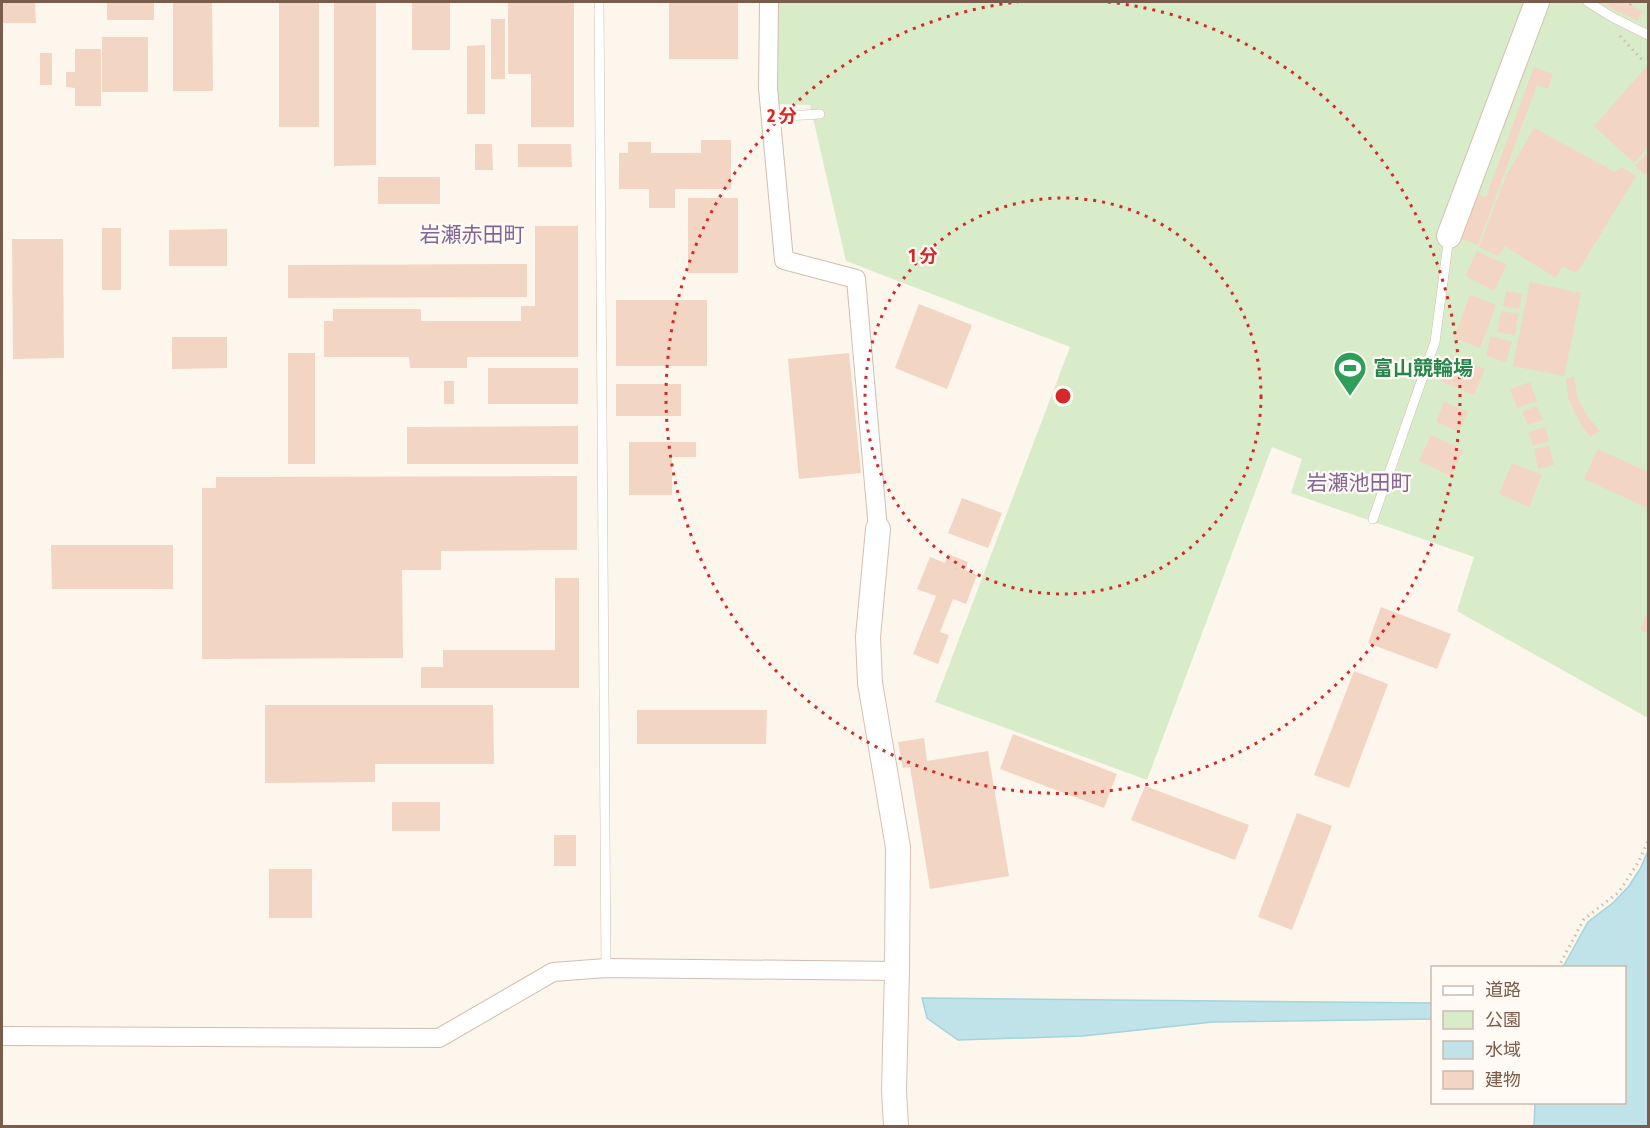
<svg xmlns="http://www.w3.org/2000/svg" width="1650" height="1128" viewBox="0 0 1650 1128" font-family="'Fira Sans Condensed','Noto Sans JP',sans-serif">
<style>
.green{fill:#d8ecc9}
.water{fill:#bfe3e8;stroke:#a5d3da;stroke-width:1.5}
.building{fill:#f3d5c3}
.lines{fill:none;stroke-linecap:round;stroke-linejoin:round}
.lane-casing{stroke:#d1beb0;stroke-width:10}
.street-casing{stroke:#d1beb0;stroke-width:20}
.secondary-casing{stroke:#d6c0b0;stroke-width:26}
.path{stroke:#d9b8a5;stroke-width:3;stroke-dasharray:1.5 4.5;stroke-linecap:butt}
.lane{stroke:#fff;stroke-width:9}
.street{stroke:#fff;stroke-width:18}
.secondary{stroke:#fff;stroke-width:24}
.ring{fill:none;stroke:#d62828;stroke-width:3;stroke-dasharray:3 6}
.labels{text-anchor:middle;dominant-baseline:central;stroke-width:4.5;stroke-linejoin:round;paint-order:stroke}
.leisure-label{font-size:20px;font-weight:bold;fill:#27864d;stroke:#fffaf3;text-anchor:start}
.neighbourhood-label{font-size:21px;fill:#846695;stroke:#fffaf3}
.centre{fill:#d62828;stroke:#fffaf3;stroke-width:3}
.ring-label{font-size:18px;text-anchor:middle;font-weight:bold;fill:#d62828;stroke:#fffaf3;stroke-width:4.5;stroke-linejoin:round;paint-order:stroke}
</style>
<rect width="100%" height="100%" fill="#fdf6ec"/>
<path class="green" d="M 776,2 L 1648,2 L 1648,718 L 1457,611 L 1474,557 L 1291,493 L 1302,459 L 1272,447 L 1147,780 L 935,702 L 1070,347 L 846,261 L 810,105 L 775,104 Z"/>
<path class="water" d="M 1648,851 L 1648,1126 L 1534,1126 L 1535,1103 L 1624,1102 L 1624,968 L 1563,967 L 1588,922 L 1614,902 L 1629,886 L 1640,869 Z
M 922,998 L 1432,1003 L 1432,1019 L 1213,1022 L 1083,1036 L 958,1040 L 927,1018 Z"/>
<path class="building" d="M 2,2 L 35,2 L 36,23 L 2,23 Z
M 107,2 L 154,2 L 154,20 L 107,20 Z
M 173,2 L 212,2 L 213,91 L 173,91 Z
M 279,2 L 319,2 L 319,127 L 279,127 Z
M 334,2 L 376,2 L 376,165 L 334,166 Z
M 412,2 L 450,2 L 450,50 L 412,50 Z
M 508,2 L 574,2 L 574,127 L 531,127 L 531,74 L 508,74 Z
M 669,2 L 738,2 L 738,59 L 669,59 Z
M 1610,2 L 1623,2 L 1643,11 L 1638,21 L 1607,6 Z
M 491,19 L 505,19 L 505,79 L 491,79 Z
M 102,37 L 148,37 L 148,92 L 102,92 Z
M 485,45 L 485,114 L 467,114 L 467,46 Z
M 75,49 L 101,49 L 101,106 L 75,106 L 75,88 L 66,87 L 66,72 L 75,72 Z
M 40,53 L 52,53 L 52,85 L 40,85 Z
M 1648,65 L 1648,147 L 1634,163 L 1594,126 Z
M 1534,67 L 1553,74 L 1548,89 L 1537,85 L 1478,245 L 1460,238 L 1476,193 L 1486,197 Z
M 1534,128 L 1615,172 L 1622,167 L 1636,176 L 1577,273 L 1562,266 L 1556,278 L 1505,246 L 1498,256 L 1479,247 L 1506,176 Z
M 701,140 L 731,140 L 731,189 L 675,189 L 675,208 L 649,208 L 649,189 L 619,189 L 619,153 L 628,153 L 628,142 L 651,142 L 651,153 L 701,153 Z
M 475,144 L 492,144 L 493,170 L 475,170 Z
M 518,144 L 571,144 L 572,167 L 518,167 Z
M 1648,152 L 1648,173 L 1646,175 L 1635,166 Z
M 378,177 L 440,177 L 440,204 L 378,204 Z
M 688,198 L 738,198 L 738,273 L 688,273 Z
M 535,226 L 578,226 L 578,357 L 467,357 L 467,368 L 410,368 L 409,357 L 324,357 L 324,321 L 333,321 L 333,309 L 421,309 L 421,321 L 521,321 L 521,306 L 535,306 Z
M 102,228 L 121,228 L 121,290 L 102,290 Z
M 227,229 L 227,266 L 169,266 L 169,230 Z
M 12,239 L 63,239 L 64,358 L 13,359 Z
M 1477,251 L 1507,265 L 1494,291 L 1465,276 Z
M 527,264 L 527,297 L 288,298 L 288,265 Z
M 1530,282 L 1581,293 L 1564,376 L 1513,366 Z
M 1506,291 L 1522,294 L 1519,309 L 1503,306 Z
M 1470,295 L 1496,305 L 1480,348 L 1454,338 Z
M 616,300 L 707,300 L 707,366 L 616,366 Z
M 919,304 L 972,325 L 947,389 L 895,368 Z
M 1501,311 L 1518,314 L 1515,335 L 1497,332 Z
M 1491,336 L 1512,342 L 1506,362 L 1486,356 Z
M 172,337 L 227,337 L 227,368 L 172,369 Z
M 288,353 L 315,353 L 315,464 L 288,464 Z
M 849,353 L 861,473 L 799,479 L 788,359 Z
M 1453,355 L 1485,369 L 1474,395 L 1441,381 Z
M 488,368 L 578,368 L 578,404 L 488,404 Z
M 1574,377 L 1578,399 L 1588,417 L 1600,431 L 1590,437 L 1581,425 L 1568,398 L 1566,379 Z
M 444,381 L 454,381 L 454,404 L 444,404 Z
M 1530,382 L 1537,401 L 1517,408 L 1510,389 Z
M 616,384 L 681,384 L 681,416 L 616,416 Z
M 1444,402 L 1468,412 L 1459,432 L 1436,422 Z
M 1537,406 L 1543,420 L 1528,425 L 1522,412 Z
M 578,426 L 578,464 L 407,464 L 407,427 Z
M 1545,427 L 1549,441 L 1533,446 L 1529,432 Z
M 1431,435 L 1463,450 L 1451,476 L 1419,461 Z
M 629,442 L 696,442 L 696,457 L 672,457 L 672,495 L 629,495 Z
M 1549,446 L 1554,465 L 1538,469 L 1534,449 Z
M 1598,449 L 1648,472 L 1648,508 L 1584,479 Z
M 1512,463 L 1542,475 L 1529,507 L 1499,494 Z
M 577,476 L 577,550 L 441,551 L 441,570 L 402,570 L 403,658 L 202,659 L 202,488 L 216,488 L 216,477 Z
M 962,498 L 1002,513 L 988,548 L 948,533 Z
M 51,545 L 173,545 L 173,589 L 52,589 Z
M 948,554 L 968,562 L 965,570 L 977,575 L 966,604 L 953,599 L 940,632 L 949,635 L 938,664 L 913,654 L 936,596 L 917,589 L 930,557 L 945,563 Z
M 555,578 L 579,578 L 579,688 L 421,688 L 421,667 L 443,667 L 443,650 L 555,650 Z
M 1381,607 L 1451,634 L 1437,669 L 1368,643 Z
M 1648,612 L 1648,634 L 1640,629 Z
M 1354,671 L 1388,684 L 1349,788 L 1314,775 Z
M 265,705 L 493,705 L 494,764 L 375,764 L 375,782 L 265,783 Z
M 637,710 L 767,710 L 766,744 L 637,744 Z
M 1013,734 L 1117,774 L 1104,808 L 1000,769 Z
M 924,738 L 927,761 L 988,751 L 1009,876 L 930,889 L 910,767 L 903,768 L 898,742 Z
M 1145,786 L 1249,825 L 1235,860 L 1131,820 Z
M 392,802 L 440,802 L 440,831 L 392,831 Z
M 1297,813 L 1332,826 L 1292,930 L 1258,917 Z
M 554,835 L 576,835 L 576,866 L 554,866 Z
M 269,869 L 312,869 L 312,918 L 269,918 Z"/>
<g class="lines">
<g class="lane-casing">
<path id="lane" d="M 599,2 L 606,968
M 1588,2 L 1612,17 L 1648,35
M 770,117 L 820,114
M 1373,519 L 1435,342 L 1449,236"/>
</g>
<g class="street-casing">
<path id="street" d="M 769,2 L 768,88 L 784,260 L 856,279 L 878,529
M 2,1036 L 439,1038 L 553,972 L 606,968 L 897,971"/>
</g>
<g class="secondary-casing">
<path id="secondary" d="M 1449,236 L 1537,2
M 878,529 L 868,637 L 870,683 L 898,847 L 897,971 L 894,1091 L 896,1126"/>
</g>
<path class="path" d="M 1630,5 L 1632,2
M 1620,36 L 1644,62
M 1558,968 L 1584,919 L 1619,892 L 1639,861 L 1648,841"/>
<use href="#lane" class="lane"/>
<use href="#street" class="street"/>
<use href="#secondary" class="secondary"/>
</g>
<g class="ring">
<circle cx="1063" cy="396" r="198"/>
<path d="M1108 2A397 397 0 1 1 1018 2"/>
</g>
<defs>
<g id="stadium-pin" transform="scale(1.725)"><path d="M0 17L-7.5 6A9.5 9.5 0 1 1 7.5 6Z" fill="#2e9e5b" stroke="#fffaf3"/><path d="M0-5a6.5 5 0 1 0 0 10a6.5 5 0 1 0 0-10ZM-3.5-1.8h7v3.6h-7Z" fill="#fff"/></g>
</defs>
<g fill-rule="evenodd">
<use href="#stadium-pin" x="1350" y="368"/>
</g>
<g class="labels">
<g class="leisure-label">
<text x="1373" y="368">富山競輪場</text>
</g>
<g class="neighbourhood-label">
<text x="472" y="235">岩瀬赤田町</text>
<text x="1359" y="483">岩瀬池田町</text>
</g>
</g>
<circle cx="1063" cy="396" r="9" class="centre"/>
<g class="ring-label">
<text x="782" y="122">2 分</text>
<text x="923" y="262">1 分</text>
</g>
<rect width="1650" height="1128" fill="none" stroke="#7a5c4d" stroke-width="6"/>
<rect x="1431" y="966" width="195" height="138" fill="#fffaf3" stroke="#cabbb1" stroke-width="1.5"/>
<rect x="1443" y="986" width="30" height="9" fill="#ffffff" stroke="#cabbb1" stroke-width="1.5"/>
<text x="1485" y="996" font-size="18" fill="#7a5c4d">道路</text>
<rect x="1443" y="1011" width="30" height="18" fill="#d8ecc9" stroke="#cabbb1" stroke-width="1.5"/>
<text x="1485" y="1026" font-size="18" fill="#7a5c4d">公園</text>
<rect x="1443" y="1041" width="30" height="18" fill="#bfe3e8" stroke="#cabbb1" stroke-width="1.5"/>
<text x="1485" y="1056" font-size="18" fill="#7a5c4d">水域</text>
<rect x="1443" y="1071" width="30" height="18" fill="#f3d5c3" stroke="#cabbb1" stroke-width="1.5"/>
<text x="1485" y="1086" font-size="18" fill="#7a5c4d">建物</text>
</svg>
